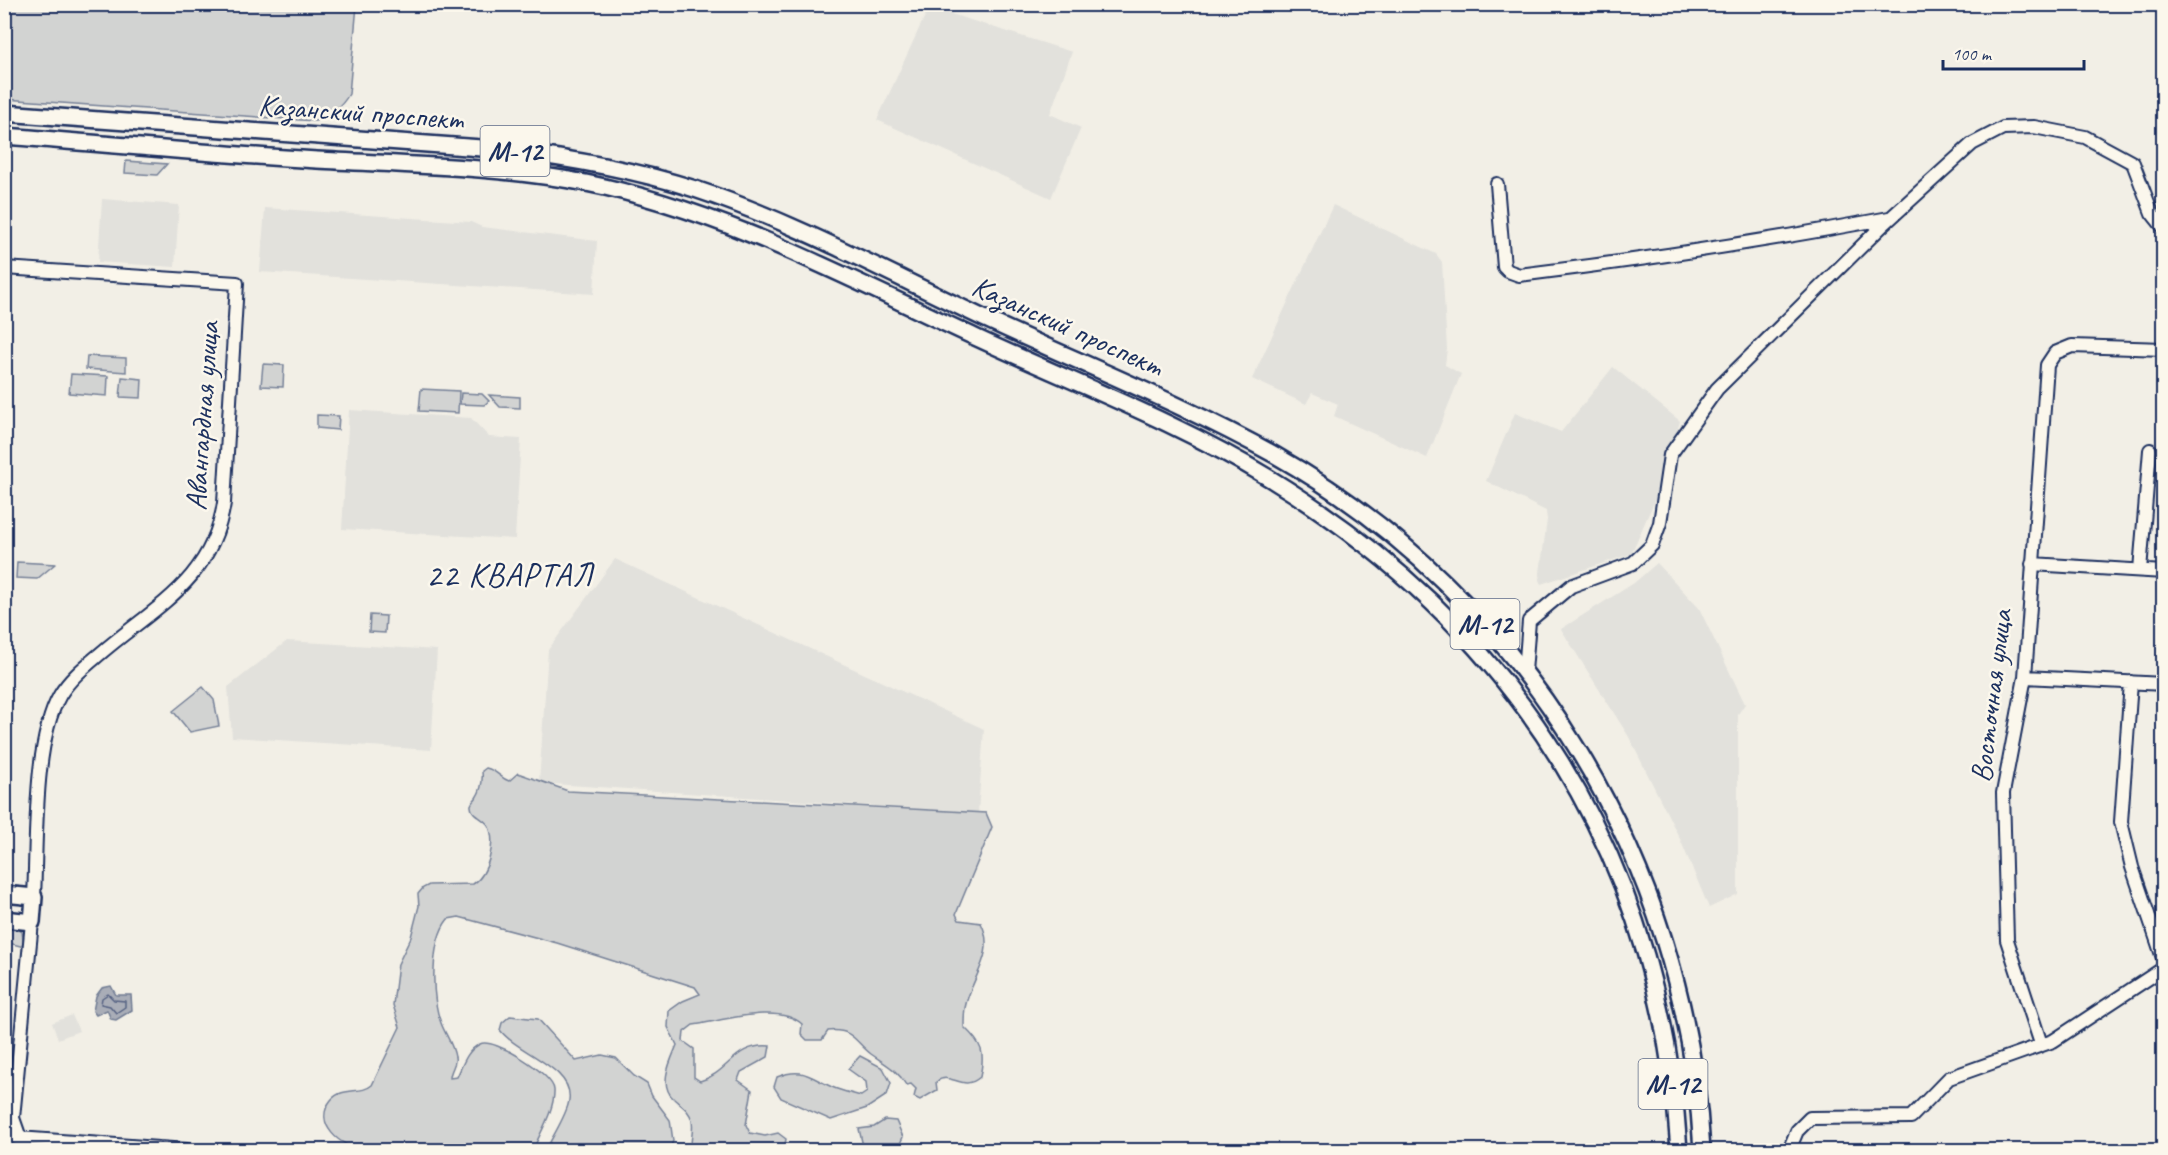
<svg xmlns="http://www.w3.org/2000/svg" width="2168" height="1155" viewBox="0 0 2168 1155" font-family="Caveat,sans-serif">
<style>
.built{fill:#e2e1dc}
.green{fill:#d2d3d2;stroke:#768198;stroke-width:1.5}
.water{fill:#a9adb7;stroke:#707b93;stroke-width:1.5}
.lines{fill:none;stroke-linecap:round;stroke-linejoin:round}
.shore{stroke:#546182;stroke-width:1.5}
.minor-casing{stroke:#1b2f5e;stroke-width:16}
.major-casing{stroke:#1b2f5e;stroke-width:20}
.minor{stroke:#fbf7ec;stroke-width:12}
.major{stroke:#fbf7ec;stroke-width:15}
.rail{stroke:#1b2f5e;stroke-width:3;stroke-dasharray:9 4.5;stroke-linecap:butt}
.labels{text-anchor:middle;dominant-baseline:central;stroke-width:5;stroke-linejoin:round;paint-order:stroke}
.shield{fill:#fbf7ec;stroke:#5e6b89;stroke-width:1.5}
.shield-label{font-size:28px;font-weight:bold;fill:#1b2f5e}
.street-label{font-size:30px;fill:#1b2f5e;stroke:#fbf7ec}
.quarter-label{font-size:33px;letter-spacing:1.5px;fill:#1b2f5e;stroke:#fbf7ec}
</style>
<rect width="100%" height="100%" fill="#f2efe6"/>
<filter id="ink" filterUnits="userSpaceOnUse"><feTurbulence type="fractalNoise" baseFrequency=".0167" numOctaves="2"/><feDisplacementMap in="SourceGraphic" scale="12" xChannelSelector="R" yChannelSelector="G"/><feConvolveMatrix kernelMatrix="1 2 1 2 8 2 1 2 1" color-interpolation-filters="sRGB"/></filter>
<g filter="url(#ink)">
<path class="built" d="M 929,7 L 1072,52 L 1050,114 L 1081,128 L 1051,198 L 877,120 Z
M 102,199 L 179,205 L 175,267 L 98,262 Z
M 1333,205 L 1436,254 L 1442,262 L 1447,349 L 1445,365 L 1461,374 L 1427,458 L 1334,416 L 1338,404 L 1312,393 L 1306,404 L 1252,379 Z
M 265,208 L 471,222 L 482,227 L 597,241 L 594,294 L 260,272 Z
M 1613,367 L 1680,421 L 1662,484 L 1631,554 L 1541,584 L 1539,580 L 1547,520 L 1546,511 L 1486,481 L 1515,413 L 1561,432 Z
M 349,410 L 471,418 L 489,437 L 521,439 L 515,539 L 342,529 Z
M 615,559 L 984,729 L 978,813 L 539,783 L 548,650 Z
M 1657,563 L 1699,608 L 1745,704 L 1738,714 L 1738,894 L 1709,908 L 1680,839 L 1629,737 L 1561,629 L 1634,583 Z
M 287,641 L 437,650 L 431,750 L 232,737 L 228,687 Z
M 72,1015 L 79,1031 L 58,1039 L 52,1023 Z"/>
<path class="green" d="M 4,5 L 357,5 L 349,94 C 341,108 330,116 315,121 L 5,99 Z
M 126,161 L 167,164 L 157,175 L 125,173 Z
M 87,356 L 126,358 L 126,372 L 86,369 Z
M 263,364 L 284,365 L 283,387 L 261,386 Z
M 71,374 L 108,376 L 107,396 L 69,393 Z
M 122,377 L 142,379 L 141,398 L 120,397 Z
M 421,389 L 459,391 L 458,413 L 419,411 Z
M 461,393 L 482,394 L 489,401 L 484,405 L 460,404 Z
M 489,395 L 520,397 L 520,408 L 500,407 Z
M 317,415 L 339,416 L 338,430 L 317,428 Z
M 17,562 L 55,564 L 37,579 L 16,578 Z
M 370,615 L 386,616 L 385,633 L 369,632 Z
M 203,687 L 214,700 L 219,726 L 190,732 L 173,711 Z
M 486,768 C 498,771 500,778 509,781 L 518,773 L 568,791 L 986,813 L 992,827 L 956,914 L 959,920 L 981,923 C 997,954 971,977 965,1008 C 964,1014 964,1021 964,1027 C 983,1045 985,1052 980,1077 C 962,1093 951,1070 936,1082 L 937,1090 L 920,1100 L 914,1097 L 916,1089 L 911,1084 L 906,1085 C 897,1069 885,1064 871,1054 C 855,1042 853,1028 828,1031 L 822,1040 L 807,1040 L 801,1034 L 802,1024 C 779,1003 722,1021 693,1025 L 684,1032 L 683,1041 L 694,1049 L 694,1077 L 700,1081 C 729,1073 734,1043 770,1046 L 768,1057 L 741,1072 L 738,1080 L 752,1090 L 746,1125 L 750,1133 L 765,1136 L 778,1133 L 786,1139 L 784,1150 L 691,1150 C 690,1141 694,1131 692,1121 C 690,1111 682,1106 674,1099 C 658,1085 670,1062 677,1045 L 668,1027 L 669,1011 L 683,1001 L 700,994 L 695,987 L 557,943 L 459,917 L 448,919 C 430,941 431,997 441,1023 C 445,1034 453,1044 455,1057 C 457,1064 450,1070 450,1078 L 457,1077 C 463,1064 467,1050 480,1044 C 494,1037 553,1074 554,1090 C 555,1109 540,1133 533,1150 C 493,1151 453,1150 414,1150 C 398,1150 379,1153 363,1150 C 341,1147 312,1124 331,1100 C 343,1086 361,1095 372,1085 L 400,1027 L 393,1005 L 398,964 L 411,937 L 419,906 L 418,894 L 423,888 L 429,885 L 473,884 C 488,875 497,842 488,825 C 484,818 470,815 471,805 C 472,801 474,801 476,798 C 482,789 483,781 482,771 Z
M 6,921 L 22,932 L 24,947 L 5,942 Z
M 510,1016 L 538,1019 L 576,1061 L 602,1055 L 616,1058 L 634,1076 L 647,1084 L 652,1096 L 670,1120 L 673,1141 L 669,1150 L 546,1150 C 552,1137 568,1113 569,1100 C 574,1068 517,1053 500,1030 L 502,1023 Z
M 860,1056 L 883,1068 L 891,1083 L 887,1095 L 867,1108 L 831,1120 L 781,1098 L 774,1087 L 777,1077 C 803,1066 811,1078 832,1087 C 841,1091 851,1093 861,1096 L 867,1092 L 866,1082 L 848,1069 Z
M 885,1120 L 896,1121 L 903,1137 L 897,1150 L 862,1150 L 863,1146 L 859,1129 L 874,1127 Z"/>
<path class="water" d="M 111,986 L 116,995 L 131,995 L 132,1010 L 116,1020 L 111,1019 L 107,1010 L 96,1015 L 93,1011 L 96,996 L 102,988 Z"/>
<g class="lines">
<path class="shore" d="M 108,994 L 114,1000 L 125,1001 L 125,1007 L 116,1013 L 110,1006 L 101,1004 L 102,998 Z"/>
<g class="minor-casing">
<path id="minor" d="M 1497,184 L 1504,267 L 1508,271 L 1519,275 C 1643,260 1766,241 1889,218
M 4,268 L 237,283 L 224,503 C 212,580 156,606 101,653 C 87,665 70,678 60,695 C 33,742 37,841 34,897
M 2032,564 L 2164,572
M 2140,570 L 2150,450
M 1525,672 L 1529,621 L 1571,586 L 1633,563 L 1652,545 L 1660,523 L 1670,455 L 1717,389 L 1883,225 L 1972,144 L 2003,128 L 2034,127 L 2085,137 L 2133,163 L 2152,213 L 2164,228
M 2025,677 L 2164,684
M 2131,682 L 2121,822 L 2132,867 L 2164,961
M 2041,1044 L 2007,940 L 2003,793 L 2025,677 L 2047,365 L 2055,353 L 2072,346 L 2164,349
M 4,1137 L 187,1150
M 20,1150 L 20,1138 L 13,1118 L 32,922
M 1789,1150 L 1797,1131 L 1810,1118 L 1911,1117 L 1949,1078 L 2053,1041 L 2164,968"/>
</g>
<g class="major-casing">
<path id="major" d="M 4,113 L 495,149 C 562,157 630,168 695,189 C 795,222 894,276 990,321 C 1085,365 1183,404 1275,455 C 1526,597 1687,864 1702,1150
M 4,136 C 109,144 213,154 317,160 C 406,165 498,166 586,183 C 723,210 851,280 977,338 C 1074,383 1178,422 1269,478 C 1518,630 1661,859 1679,1150
M 4,894 L 34,897 L 32,922 L 4,919"/>
</g>
<use href="#minor" class="minor"/>
<use href="#major" class="major"/>
<path class="rail" d="M 2154,4 L 2164,12"/>
</g>
</g>
<g class="labels">
<g class="shield">
<rect x="480.5" y="126" width="69" height="50" rx="4.5"/>
<rect x="1450.5" y="599" width="69" height="50" rx="4.5"/>
<rect x="1638.5" y="1059" width="69" height="50" rx="4.5"/>
</g>
<g class="shield-label">
<text x="515" y="151">М-12</text>
<text x="1485" y="624">М-12</text>
<text x="1673" y="1084">М-12</text>
</g>
<g class="street-label">
<text transform="translate(361 112) rotate(4)">Казанский проспект</text>
<text transform="translate(1068 326) rotate(24)">Казанский проспект</text>
<text transform="translate(202 416) rotate(-86)">Авангардная улица</text>
<text transform="translate(1991 696) rotate(-83)">Восточная улица</text>
</g>
<g class="quarter-label">
<text x="510" y="575">22 КВАРТАЛ</text>
</g>
</g>
<rect width="2168" height="1155" fill="none" stroke="#fbf7ec" stroke-width="24"/>
<rect x="12" y="12" width="2144" height="1131" fill="none" stroke="#1b2f5e" stroke-width="2" filter="url(#ink)"/>
<path d="M1943 60v9h141v-9" fill="none" stroke="#1b2f5e" stroke-width="3"/>
<text x="1952" y="60" font-size="18" fill="#1b2f5e" stroke="#fbf7ec" stroke-width="4.5" paint-order="stroke">100 m</text>
</svg>
